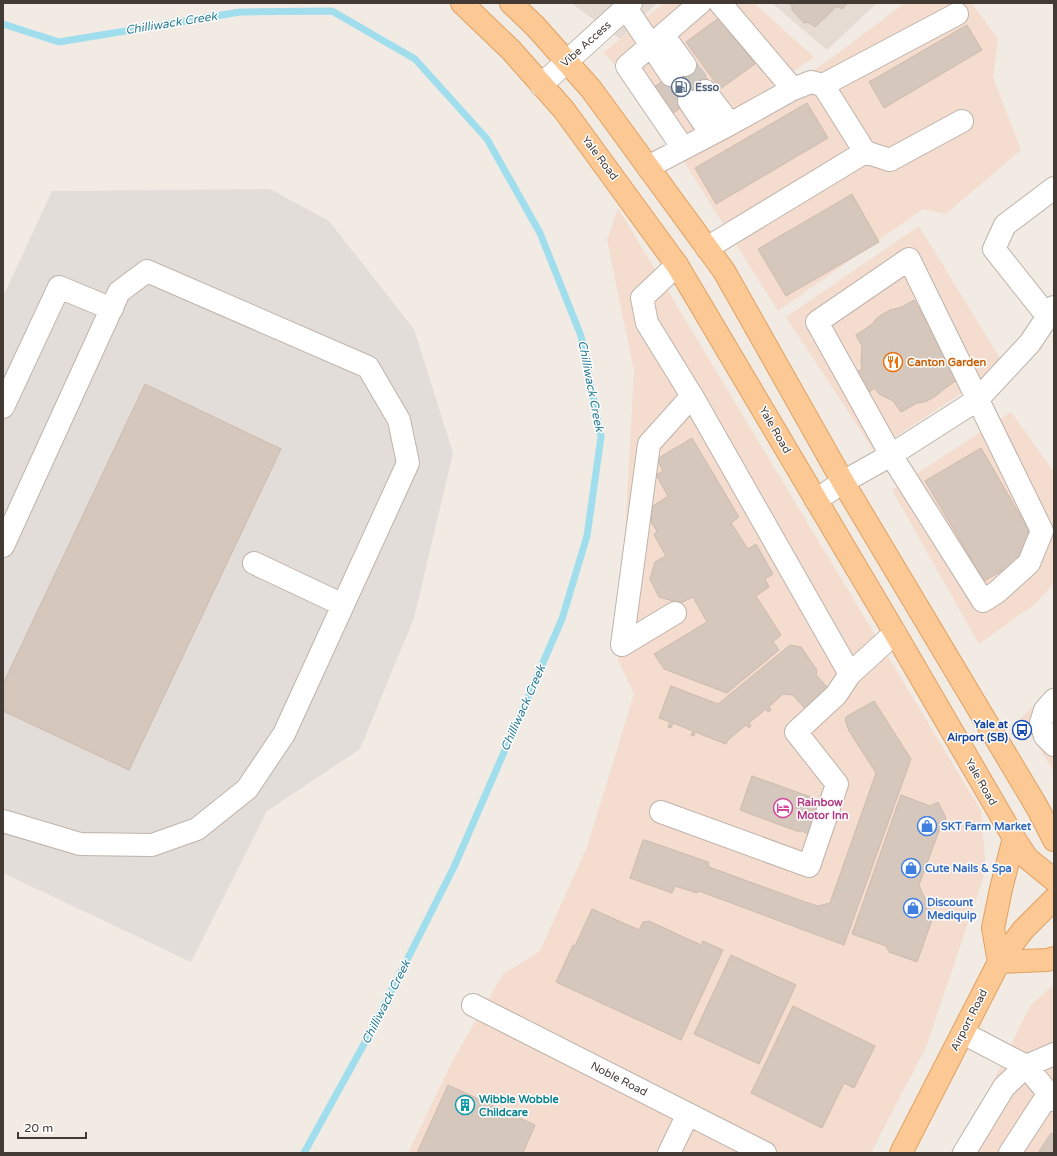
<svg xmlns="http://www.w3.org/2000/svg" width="1057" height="1156" viewBox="0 0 1057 1156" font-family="'Varela Round',sans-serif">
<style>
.residential{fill:#e5dbd2}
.commercial{fill:#f4dccf}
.industrial{fill:#e3ddd9}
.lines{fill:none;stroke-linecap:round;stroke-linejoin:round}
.stream{stroke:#a0deee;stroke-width:7}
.building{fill:#d6c7bc;stroke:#cdbaad}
.minor-tunnel{stroke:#cec8c1;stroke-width:22;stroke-dasharray:22 11;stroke-linecap:butt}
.minor-casing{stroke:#bfb3aa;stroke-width:24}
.major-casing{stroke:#e0a163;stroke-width:24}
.minor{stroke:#fff;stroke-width:22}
.major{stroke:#fcc893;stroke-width:22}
.labels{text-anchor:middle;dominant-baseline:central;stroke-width:3;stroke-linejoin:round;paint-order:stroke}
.street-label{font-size:11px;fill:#433a34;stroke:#fff}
.service-label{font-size:11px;font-weight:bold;fill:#4e5e75;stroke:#fff;text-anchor:start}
.food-label{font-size:11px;font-weight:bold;fill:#c56008;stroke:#fff;text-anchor:start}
.transit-label{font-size:11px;font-weight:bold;fill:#164399;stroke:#fff;text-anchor:end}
.hotel-label{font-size:11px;font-weight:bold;fill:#b23c85;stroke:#fff;text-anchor:start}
.shop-label{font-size:11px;font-weight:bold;fill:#366cbe;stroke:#fff;text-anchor:start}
.culture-label{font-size:11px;font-weight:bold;fill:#0d838f;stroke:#fff;text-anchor:start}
.water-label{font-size:12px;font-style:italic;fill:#2b7e95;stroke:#fff}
</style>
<rect width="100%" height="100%" fill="#f1ebe4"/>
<path class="residential" d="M 571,3 L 657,3 L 620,39 Z
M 772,3 L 877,3 L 827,50 Z"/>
<path class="commercial" d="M 664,3 L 754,3 L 814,57 L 678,152 L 625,74 L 603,53 Z
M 905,3 L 972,3 L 998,39 L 993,77 L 1021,150 L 946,214 L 923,209 L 778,311 L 683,160 L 826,62 Z
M 618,208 L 981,811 L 986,870 L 926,1047 L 871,1153 L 408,1153 L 454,1058 L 503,974 L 540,951 L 587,847 L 634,694 L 618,660 L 634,371 L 607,240 Z
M 919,226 L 1004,365 L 874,451 L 786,317 Z
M 1011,412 L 1054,472 L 1054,583 L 1035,604 L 979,644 L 892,490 Z
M 1054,686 L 1054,771 L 1020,719 Z
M 1051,987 L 1054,988 L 1054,1153 L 950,1153 L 975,1118 L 1030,1006 Z"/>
<path class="industrial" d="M 270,189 L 329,221 L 414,329 L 453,453 L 414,618 L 360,749 L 267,811 L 191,962 L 3,873 L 3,297 L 52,191 Z"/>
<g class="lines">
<path class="stream" d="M 3,24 L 59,42 L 240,12 L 332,11 L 415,59 L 487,139 L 540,233 L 581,336 L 601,437 L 587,536 L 562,619 L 454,867 L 369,1035 L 304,1153"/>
</g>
<path class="building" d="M 789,3 L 848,3 L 842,9 L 837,6 L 815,27 L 808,22 L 804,23 L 792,10 L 792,6 Z
M 720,17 L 755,64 L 720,89 L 686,42 Z
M 967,25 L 982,50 L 884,108 L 869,82 Z
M 694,60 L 712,86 L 669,116 L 651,89 Z
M 807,103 L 828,138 L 716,204 L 695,168 Z
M 852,194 L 879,242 L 786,296 L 758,249 Z
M 914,300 L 960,378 L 944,389 L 937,395 L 931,399 L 924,402 L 917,403 L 901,412 L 893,401 L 879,394 L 875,388 L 869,392 L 857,372 L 862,369 L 861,362 L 862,346 L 856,335 L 871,325 L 877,318 L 883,314 L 890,310 L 902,307 Z
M 145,384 L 281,449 L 129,770 L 3,711 L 3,684 Z
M 692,438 L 739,517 L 731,523 L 748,549 L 756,544 L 773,574 L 765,579 L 769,587 L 756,596 L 781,635 L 773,642 L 779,650 L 727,693 L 664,669 L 654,654 L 707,622 L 693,597 L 680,603 L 659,597 L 650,579 L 655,562 L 666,556 L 654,535 L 657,531 L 651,522 L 653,506 L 668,496 L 656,475 L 663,471 L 657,459 Z
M 981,448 L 1031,534 L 1025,558 L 984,581 L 925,481 Z
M 790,645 L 801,647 L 817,670 L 816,675 L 830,690 L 805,709 L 793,695 L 783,694 L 769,707 L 771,710 L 768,712 L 766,709 L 749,723 L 751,726 L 749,728 L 746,725 L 728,740 L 726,744 L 695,732 L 694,736 L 691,735 L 693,731 L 673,723 L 671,728 L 668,727 L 670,722 L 659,718 L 671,686 L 718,704 Z
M 874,701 L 911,759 L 844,945 L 699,891 L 697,893 L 675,886 L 672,893 L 630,878 L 643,840 L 645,840 L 708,862 L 709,867 L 805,902 L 818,906 L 830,903 L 876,773 L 849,731 L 845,720 L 846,717 Z
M 752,776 L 811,797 L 810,800 L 822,804 L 811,835 L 799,830 L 799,832 L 740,810 Z
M 901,795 L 930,806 L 938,802 L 946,818 L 945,822 L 937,824 L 940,828 L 919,885 L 933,917 L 917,962 L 889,952 L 886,946 L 852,934 Z
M 592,909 L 639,930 L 643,922 L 649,921 L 701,945 L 703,941 L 723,950 L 681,1040 L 556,982 L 573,945 L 575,946 Z
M 731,955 L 796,985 L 759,1064 L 694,1034 Z
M 793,1006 L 875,1046 L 854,1088 L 844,1083 L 822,1128 L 751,1093 Z
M 448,1085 L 535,1125 L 523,1153 L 417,1153 Z
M 1051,1133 L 1054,1135 L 1054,1153 L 1038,1153 Z"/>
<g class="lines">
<path class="minor-tunnel" d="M 685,65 L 705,91
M 671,75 L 689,101"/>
<g class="minor-casing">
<path id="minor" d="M 720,3 L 793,89
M 626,8 L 671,75
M 663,35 L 685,65
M 541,85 L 631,3
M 823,85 L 957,14
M 705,91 L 730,124
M 689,101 L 711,134
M 683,148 L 627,66 L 700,3
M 865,152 L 890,160 L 962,121
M 648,167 L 730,124 L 793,89 L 811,82 L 823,85 L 865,152 L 707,248
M 909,259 L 1042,531 L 1029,563 L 997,592 L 983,601 L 891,455 L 817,322 Z
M 677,265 L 642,298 L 647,323 L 692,396 L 850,674 L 895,633
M 1048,317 L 994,249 L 1005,225 L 1054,188
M 3,407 L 59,287 L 112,309
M 816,500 L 843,482 L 891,455 L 977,400 L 1030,343 L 1054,307
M 3,546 L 119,292 L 147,271 L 368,367 L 399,420 L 408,463 L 284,734 L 247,789 L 197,829 L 152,845 L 80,844 L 3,821
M 254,563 L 343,605
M 675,613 L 622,645 L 649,444 L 692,396
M 1054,700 L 1045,710 L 1041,723 L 1045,736 L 1054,745
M 661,812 L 809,866 L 837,784 L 796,732 L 836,695 L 850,674
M 473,1005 L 765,1153
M 963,1033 L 1026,1066 L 1054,1054
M 669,1153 L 688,1114
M 964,1153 L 1004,1087 L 1026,1066 L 1054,1100
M 1010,1153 L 1049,1093"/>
</g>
<g class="major-casing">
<path id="major" d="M 462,3 L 511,50 L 564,110 L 677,265 L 895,633 L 1014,838 L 1027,858 L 1054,880
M 511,3 L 536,27 L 591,89 L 724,271 L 843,482 L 1037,807 L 1054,840
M 999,962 L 993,928 L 1001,889 L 1014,838
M 999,962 L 1047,960 L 1054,958
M 901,1153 L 999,962 L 1023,930 L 1054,899"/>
</g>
<use href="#minor" class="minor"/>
<use href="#major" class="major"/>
</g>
<defs>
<g id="fuel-ring" transform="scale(1)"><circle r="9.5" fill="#fff" stroke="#5c6f8a" stroke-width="1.5"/><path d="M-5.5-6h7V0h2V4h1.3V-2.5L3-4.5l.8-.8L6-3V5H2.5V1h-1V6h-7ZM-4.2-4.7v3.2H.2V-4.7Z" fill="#5c6f8a"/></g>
<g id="restaurant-ring" transform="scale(1)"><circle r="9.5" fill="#fff" stroke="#e8710a" stroke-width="1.5"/><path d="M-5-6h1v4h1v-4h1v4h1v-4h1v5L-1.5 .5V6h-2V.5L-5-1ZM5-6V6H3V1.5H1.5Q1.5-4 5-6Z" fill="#e8710a"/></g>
<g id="bus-ring" transform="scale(1)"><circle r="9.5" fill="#fff" stroke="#1a4fb4" stroke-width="1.5"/><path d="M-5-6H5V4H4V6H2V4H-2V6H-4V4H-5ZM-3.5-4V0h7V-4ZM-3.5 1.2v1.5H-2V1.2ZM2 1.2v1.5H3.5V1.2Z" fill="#1a4fb4"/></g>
<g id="hotel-ring" transform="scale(1)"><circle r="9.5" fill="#fff" stroke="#d1479c" stroke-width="1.5"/><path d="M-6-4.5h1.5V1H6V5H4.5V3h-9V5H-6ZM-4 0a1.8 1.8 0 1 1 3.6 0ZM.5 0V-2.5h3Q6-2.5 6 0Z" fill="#d1479c"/></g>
<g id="shop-ring" transform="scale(1)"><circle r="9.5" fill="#fff" stroke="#3f7fe0" stroke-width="1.5"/><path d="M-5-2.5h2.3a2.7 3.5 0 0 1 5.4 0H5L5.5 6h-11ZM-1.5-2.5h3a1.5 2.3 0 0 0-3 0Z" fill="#3f7fe0"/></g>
<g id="building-ring" transform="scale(1)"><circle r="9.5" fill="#fff" stroke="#0f9aa8" stroke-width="1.5"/><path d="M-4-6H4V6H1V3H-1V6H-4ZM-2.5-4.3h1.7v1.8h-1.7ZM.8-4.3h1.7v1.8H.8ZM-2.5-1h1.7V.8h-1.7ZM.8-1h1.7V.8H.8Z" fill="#0f9aa8"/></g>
</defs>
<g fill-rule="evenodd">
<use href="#fuel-ring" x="681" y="87"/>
<use href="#restaurant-ring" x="893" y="362"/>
<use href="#bus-ring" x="1022" y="730"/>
<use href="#hotel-ring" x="783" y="808"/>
<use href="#shop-ring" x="927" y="826"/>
<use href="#shop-ring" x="911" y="868"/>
<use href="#shop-ring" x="913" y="908"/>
<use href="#building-ring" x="465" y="1105"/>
</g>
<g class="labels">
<g class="street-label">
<text transform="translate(586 44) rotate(-42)">Vibe Access</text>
<text transform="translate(600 158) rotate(53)">Yale Road</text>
<text transform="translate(775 430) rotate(60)">Yale Road</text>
<text transform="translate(981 782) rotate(60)">Yale Road</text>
<text transform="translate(969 1020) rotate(-63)">Airport Road</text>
<text transform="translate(619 1079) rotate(27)">Noble Road</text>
</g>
<g class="service-label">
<text x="695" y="87">Esso</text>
</g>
<g class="food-label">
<text x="907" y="362">Canton Garden</text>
</g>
<g class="transit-label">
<text x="1008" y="724">Yale at<tspan x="1008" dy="13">Airport (SB)</tspan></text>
</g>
<g class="hotel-label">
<text x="797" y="802">Rainbow<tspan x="797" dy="13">Motor Inn</tspan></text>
</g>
<g class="shop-label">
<text x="941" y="826">SKT Farm Market</text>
<text x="925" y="868">Cute Nails &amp; Spa</text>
<text x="927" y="902">Discount<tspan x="927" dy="13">Mediquip</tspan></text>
</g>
<g class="culture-label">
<text x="479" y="1099">Wibble Wobble<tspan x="479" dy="13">Childcare</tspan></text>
</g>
<g class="water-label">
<text transform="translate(171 23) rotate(-9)">Chilliwack Creek</text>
<text transform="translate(591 386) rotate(79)">Chilliwack Creek</text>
<text transform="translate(523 708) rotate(-66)">Chilliwack Creek</text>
<text transform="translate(386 1002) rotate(-63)">Chilliwack Creek</text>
</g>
</g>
<rect width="1057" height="1156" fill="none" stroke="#433a34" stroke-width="8"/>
<path d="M18 1132v6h68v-6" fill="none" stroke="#433a34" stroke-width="2"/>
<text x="24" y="1132" font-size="12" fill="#433a34" stroke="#ffffff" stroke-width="3" paint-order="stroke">20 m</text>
</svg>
